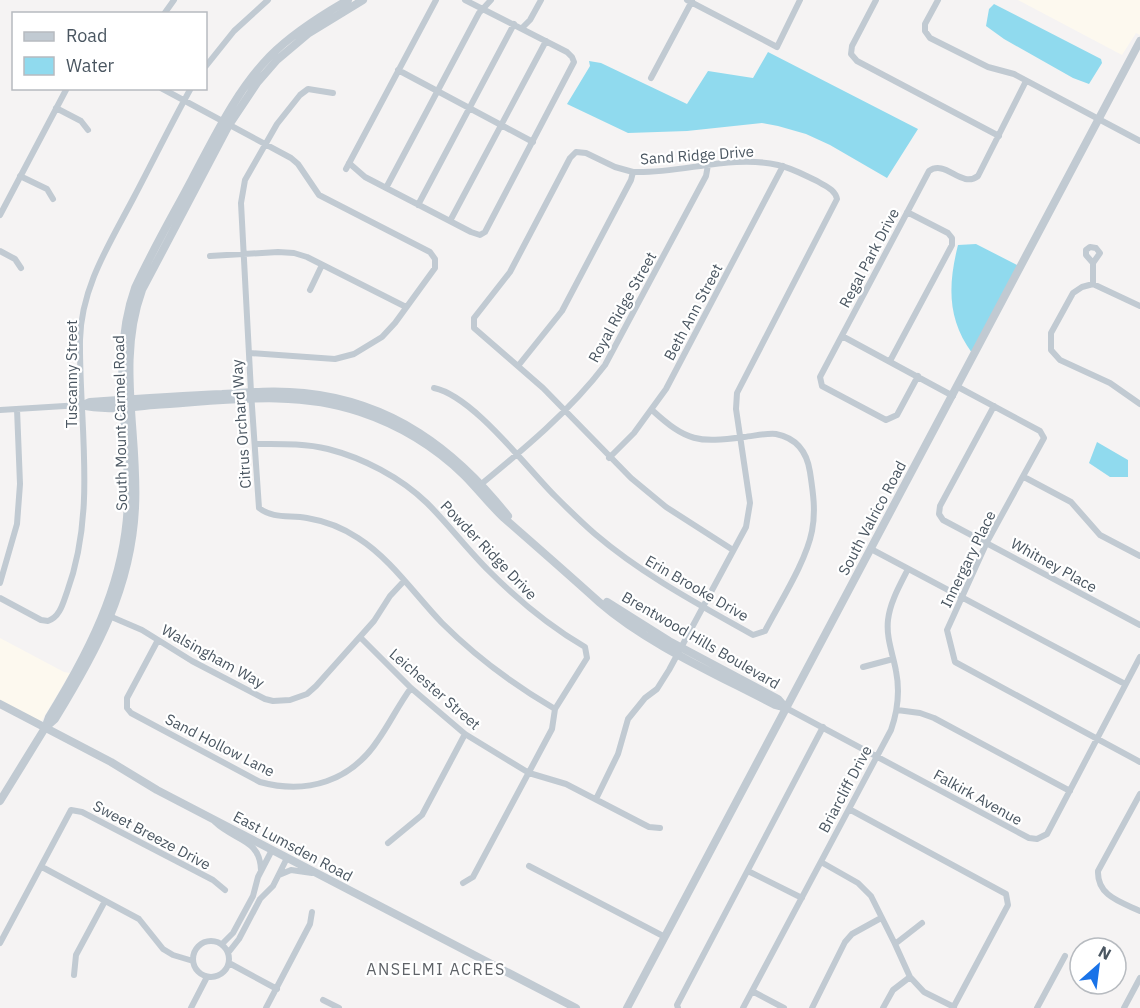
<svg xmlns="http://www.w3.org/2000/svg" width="1140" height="1008" viewBox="0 0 1140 1008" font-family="'IBM Plex Sans',sans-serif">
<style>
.commercial{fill:#fdf9ef}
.water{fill:#90daee}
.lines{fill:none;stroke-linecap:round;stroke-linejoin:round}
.minor{stroke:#c1cad2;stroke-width:6}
.tertiary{stroke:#c1cad2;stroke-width:8}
.labels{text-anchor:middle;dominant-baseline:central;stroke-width:4.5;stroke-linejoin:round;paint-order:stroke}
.street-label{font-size:15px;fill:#4a5661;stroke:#fff}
.neighbourhood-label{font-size:16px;letter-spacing:1.5px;fill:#5f6368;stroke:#fff}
</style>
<rect width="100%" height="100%" fill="#f5f3f3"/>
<path class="commercial" d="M 1018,0 L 1140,0 L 1140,35 L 1136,33 L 1122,55 Z
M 0,638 L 64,672 L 70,673 L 41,722 L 0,700 Z"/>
<path class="water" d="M 994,4 L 1101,59 L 1102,63 L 1089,84 L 1073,78 L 1004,39 L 986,26 L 989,9 Z
M 768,52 L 918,129 L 887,178 L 830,145 L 806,134 L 778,126 L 762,123 L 687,131 L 628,133 L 567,104 L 590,66 L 589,61 L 601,63 L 687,104 L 708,71 L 753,78 Z
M 976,244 L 1019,266 L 972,353 C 947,319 948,285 958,245 Z
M 1097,442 L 1128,460 L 1128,477 L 1110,477 L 1089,463 Z"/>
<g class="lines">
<path class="minor" d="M 687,0 L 777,47 L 800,0
M 876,0 L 852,46 L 851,54 L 857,61 L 999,136
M 938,0 L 925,24 L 925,31 L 930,38 L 988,67 L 1014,74 L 1140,141
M 164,14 L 174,0
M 522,28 L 530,20 L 541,0
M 206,66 L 234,31 L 268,0
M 398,70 L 533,142
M 651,78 L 692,1
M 161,88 L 291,158 L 298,164 L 319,195 L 430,252 L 435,259 L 435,268 L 395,323 L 382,337 L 354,354 L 335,359 L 249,353
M 333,93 L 308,89 L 300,95 L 277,124 L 245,180 L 241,203 L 251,392 L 259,508 C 273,519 289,515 307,518 C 325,521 343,528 358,538 C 391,559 415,595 442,623 C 476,657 514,685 555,709
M 56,108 L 81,121 L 88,130
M 349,163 L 365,177 L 471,232 L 480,235 L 485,232 L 574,62 L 572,57 L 567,52 L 465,0
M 346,169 L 436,0
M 20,176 L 47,189 L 53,199
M 386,188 L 479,13 L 491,0
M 418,205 L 514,24
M 0,215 L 67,88
M 450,221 L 546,41
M 0,251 L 15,259 L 21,268
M 210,256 L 278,252 L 294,253 L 307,257 L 406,307
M 1093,284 L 1093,263 L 1100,253 L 1096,248 L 1090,247 L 1086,250 L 1086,255 L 1093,263
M 310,290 L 322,265
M 1140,306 L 1093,284 L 1082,287 L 1073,293 L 1051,333 L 1051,350 L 1060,360 L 1110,383 L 1140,404
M 842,336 L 953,396
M 890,361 L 952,245 L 952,238 L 948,233 L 907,212
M 518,366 L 562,311 L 631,180 L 633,172
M 918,376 L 897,415 L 886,420 L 822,386 L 820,377 L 929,171 C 946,159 961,189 978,176 L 1026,81
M 958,387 L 1040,431 L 1044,438 L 987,542 L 947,630 L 955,662 L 1140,762
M 434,388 C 473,396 526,467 555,496 C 568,509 581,522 595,534 C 643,575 698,604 753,635 L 765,631 C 780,602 806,562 812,531 C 816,511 813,492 810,472 C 807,452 796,438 776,434 C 766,433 754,436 744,437 C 698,443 687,442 652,410
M 994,406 L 940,506 L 939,514 L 943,520 L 1140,625
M 0,410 L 81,405
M 255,444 C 279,444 304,443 328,449 C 363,458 400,477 427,503 C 449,525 467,549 489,571 C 518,600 549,626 585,647 L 587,658 L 555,709 L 552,729 L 473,877 L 463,883
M 609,458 L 634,433 L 666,389 L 783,166
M 1024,477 L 1071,502 L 1100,535 L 1140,556
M 479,486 C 524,449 570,411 605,365 L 706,176 L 708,165
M 871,549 L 1125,684
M 0,583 L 17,524 L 20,484 L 17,409
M 0,598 L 41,620 L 48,621 C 60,617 63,603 67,592 C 97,510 79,425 80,340 C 81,287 110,243 134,197 C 153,161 171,124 191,88
M 107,615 L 142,630 L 192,661 L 265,699 L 273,701 L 290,700 L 307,694 L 316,686 L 374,621 L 390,596 L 404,581
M 360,637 L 411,688 L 465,734 L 529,773 L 566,784 L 649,827 L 660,828
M 158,640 L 127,698 L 127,708 L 131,713 L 260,782 C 307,795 351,781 378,740 C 390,723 399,704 411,688
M 863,667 L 893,659
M 786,708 L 1029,838 L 1037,839 L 1047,834 L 1140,657
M 897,710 L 920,713 L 934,718 L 1070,791
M 1140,794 L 1098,871 C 1097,896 1121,902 1140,911
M 596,799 L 618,754 L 628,719 L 645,698 L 657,689 L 669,670 L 746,527 L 750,503 L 736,409 L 737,393 L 837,199 C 835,189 825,186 817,181 C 804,175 792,168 778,165 C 731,154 681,174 633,172 L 615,167 L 586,153 L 576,152 L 570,158 L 510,272 L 474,318 L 474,328 L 543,388 L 631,478 L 666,507 L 733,550
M 849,809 L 1006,894 L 1008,905 L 953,1008
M 215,822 C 234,841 260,838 261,870
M 388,843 L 422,815 L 465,734
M 821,862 L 858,883 L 871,896 L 895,944 L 910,977 L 924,992 L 954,1007
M 529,866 L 665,937
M 42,867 L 139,919 L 163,949 L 173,955 L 193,961
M 748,871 L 802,898
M 279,875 L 291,870 L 312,873
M193 959a18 18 0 1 1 36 0a18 18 0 1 1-36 0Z
M 0,943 L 71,810 L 82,812 L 213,880 L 225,890
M 222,944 L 233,933 L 253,896 L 258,877 L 272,850
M 895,944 L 922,923
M 228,953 L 239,939 L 260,899 L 273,886 L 287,858
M 229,963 L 277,989
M 74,975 L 76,955 L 105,901
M 752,991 L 784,1008
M 323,1000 L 339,1008
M 191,1008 L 207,977
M 266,1008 L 310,924 L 312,912
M 678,1008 L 677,1005 L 823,727
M 743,1008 L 891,730 C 898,710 900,691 896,671 C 893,654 886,638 888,620 C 890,602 900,585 908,569
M 812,1008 L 845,942 L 852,934 L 881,918
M 883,1008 L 893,990 L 910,977
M 1037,1008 L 1065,956
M 1124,1008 L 1140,978"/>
<path class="tertiary" d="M 81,405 C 103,411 131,407 154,405 C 222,401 294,389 360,412 C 399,425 435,447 464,475 C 478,489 490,505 504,518 C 536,546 568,574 599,602 C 647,644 718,675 775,705 L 786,708
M 83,405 L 90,402 C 134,399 178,396 222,394 C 249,392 277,390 304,393 C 392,402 455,449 508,516
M 607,602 L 669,641 L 778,699 L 785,707
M 0,704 L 111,762 L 157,790 L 576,1008
M 46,727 L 55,719 C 96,652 131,589 135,508 C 139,436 116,361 142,290 L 229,125 L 257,83 L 277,60 L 309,33 L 363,0
M 0,801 L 45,728 L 49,717 C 93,646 130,572 128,487 C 127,421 112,352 135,288 C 152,251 173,215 192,179 C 215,136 236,91 270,56 C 293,33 320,16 348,0
M 627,1008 L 1140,41"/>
</g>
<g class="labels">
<g class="street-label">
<text transform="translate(697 155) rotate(-4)">Sand Ridge Drive</text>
<text transform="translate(869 258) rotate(-62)">Regal Park Drive</text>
<text transform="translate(622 307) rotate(-61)">Royal Ridge Street</text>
<text transform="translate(693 312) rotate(-62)">Beth Ann Street</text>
<text transform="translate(71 374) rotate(-90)">Tuscanny Street</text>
<text transform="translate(120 423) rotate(-91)">South Mount Carmel Road</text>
<text transform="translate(241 424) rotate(-94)">Citrus Orchard Way</text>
<text transform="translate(872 518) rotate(-62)">South Valrico Road</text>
<text transform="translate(489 550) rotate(46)">Powder Ridge Drive</text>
<text transform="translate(968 559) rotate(-64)">Innergary Place</text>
<text transform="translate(1054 565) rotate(29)">Whitney Place</text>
<text transform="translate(697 588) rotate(30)">Erin Brooke Drive</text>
<text transform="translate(701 640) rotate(30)">Brentwood Hills Boulevard</text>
<text transform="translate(213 656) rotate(29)">Walsingham Way</text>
<text transform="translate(435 689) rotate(41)">Leichester Street</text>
<text transform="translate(220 745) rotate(27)">Sand Hollow Lane</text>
<text transform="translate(845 789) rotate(-62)">Briarcliff Drive</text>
<text transform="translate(978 797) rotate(29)">Falkirk Avenue</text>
<text transform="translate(152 835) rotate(28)">Sweet Breeze Drive</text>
<text transform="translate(293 846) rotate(28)">East Lumsden Road</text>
</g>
<g class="neighbourhood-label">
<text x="436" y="969">ANSELMI ACRES</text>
</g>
</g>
<rect x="12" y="12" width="195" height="78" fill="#ffffff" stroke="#b7bbc0" stroke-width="1.5"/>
<rect x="24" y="32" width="30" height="9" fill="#c1cad2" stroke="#b7bbc0" stroke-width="1.5"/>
<text x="66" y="42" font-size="18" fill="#4a5661">Road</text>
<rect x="24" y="57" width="30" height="18" fill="#90daee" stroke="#b7bbc0" stroke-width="1.5"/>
<text x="66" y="72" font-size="18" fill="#4a5661">Water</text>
<g transform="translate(1098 966) rotate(28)"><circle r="28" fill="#ffffff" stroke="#b7bbc0" stroke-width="1.5"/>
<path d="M0-4.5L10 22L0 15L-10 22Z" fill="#1a73e8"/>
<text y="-9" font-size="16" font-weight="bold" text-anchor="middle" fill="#4a5661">N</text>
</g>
</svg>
